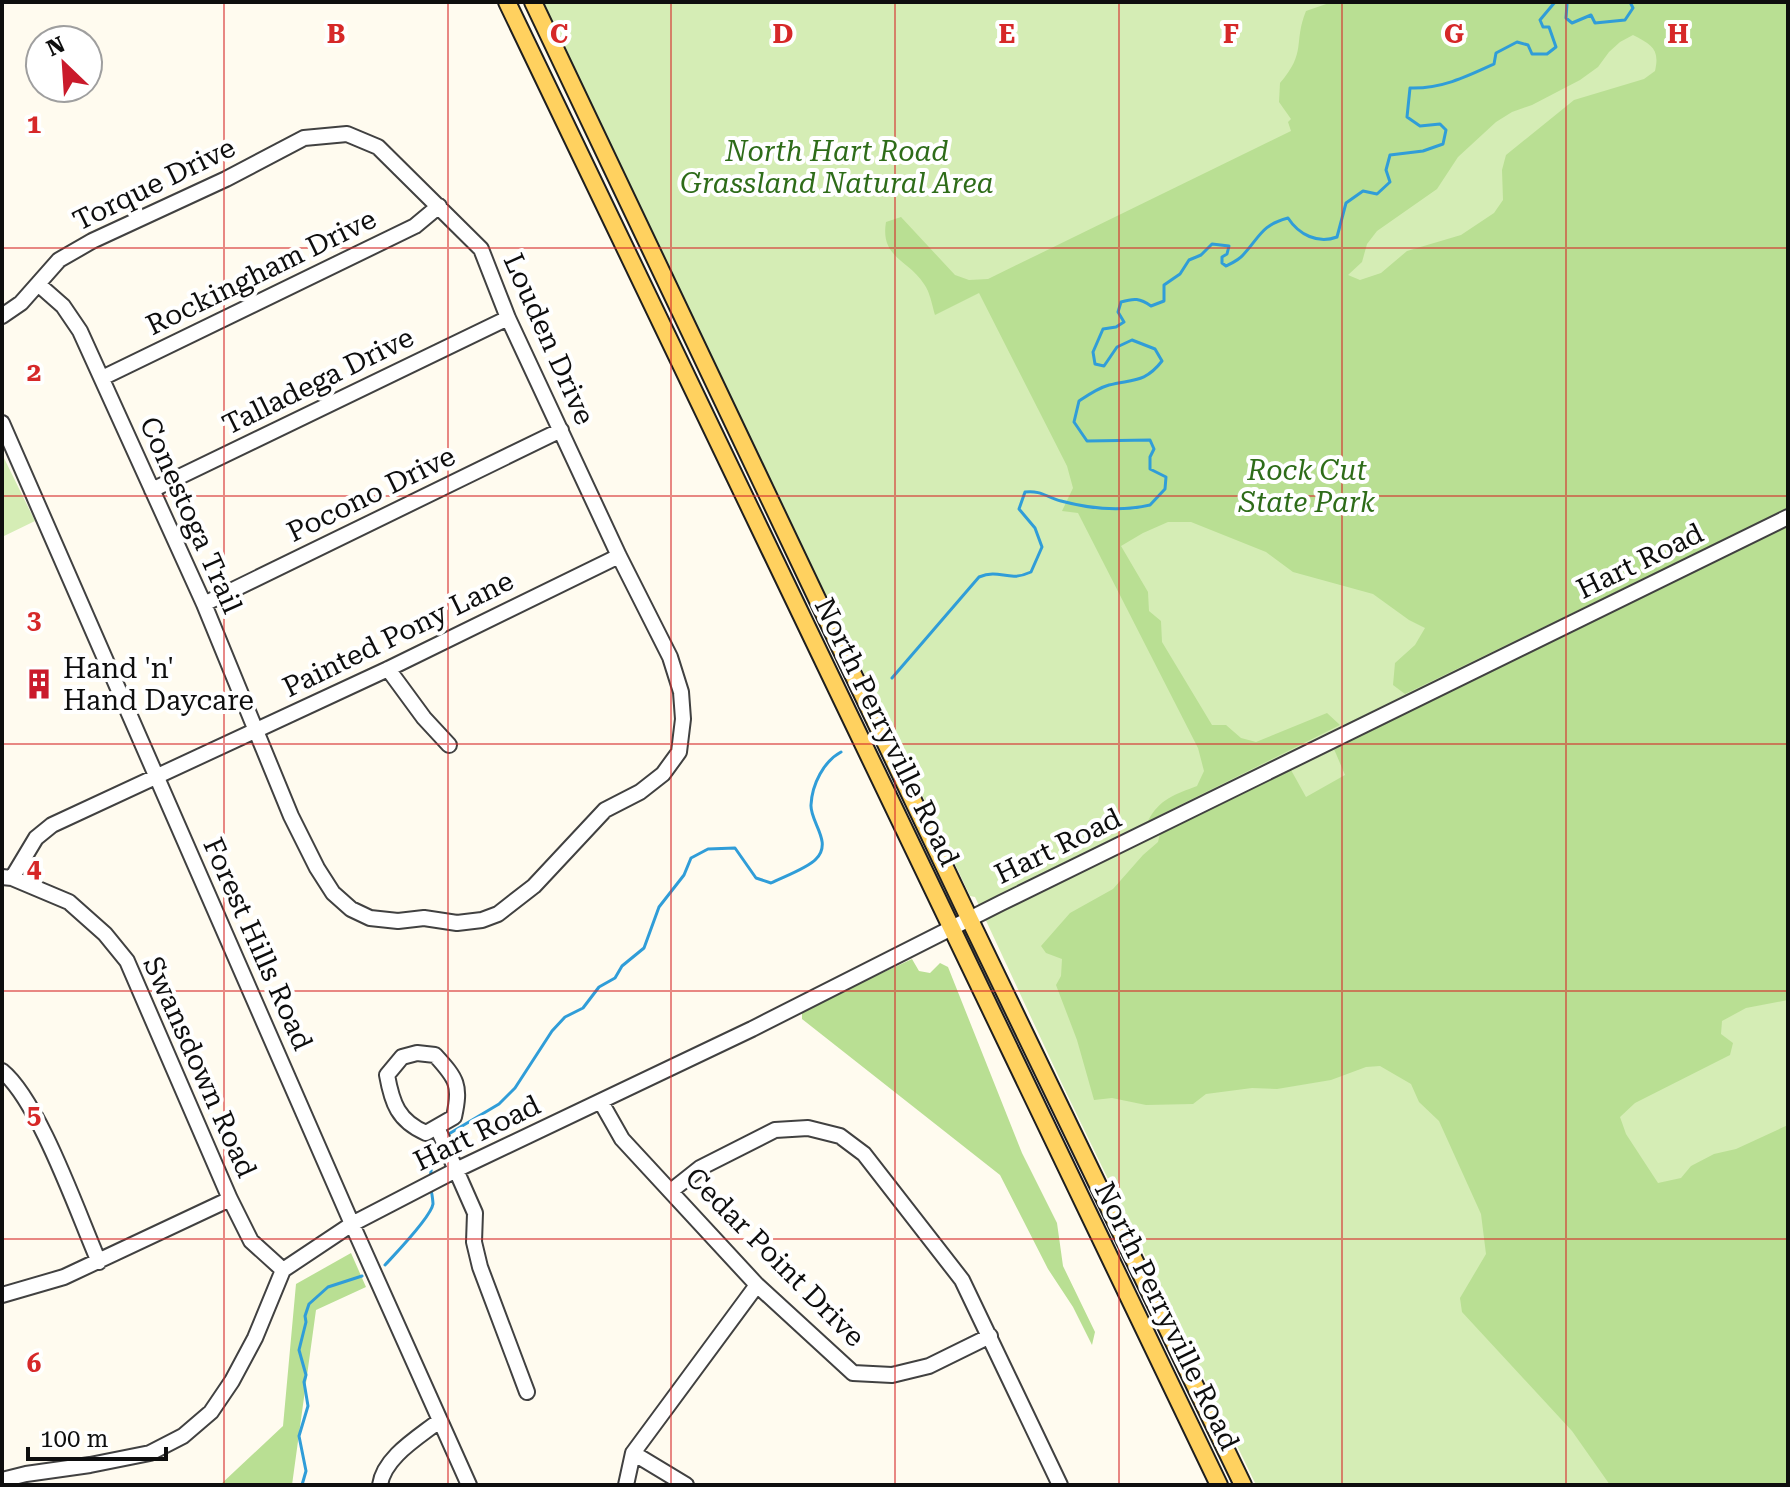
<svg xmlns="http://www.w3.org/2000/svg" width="1790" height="1487" viewBox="0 0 1790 1487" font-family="'Roboto Serif',serif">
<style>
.green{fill:#d5edb5}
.forest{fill:#b9df93;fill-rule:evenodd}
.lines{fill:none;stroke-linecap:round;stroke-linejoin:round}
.stream{stroke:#309dd8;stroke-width:3}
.minor-casing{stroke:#414141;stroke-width:18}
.major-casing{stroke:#1f1f1f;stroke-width:20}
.minor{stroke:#fff;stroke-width:14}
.major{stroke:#ffd15f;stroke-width:16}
.grid{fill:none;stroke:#d62828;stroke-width:2;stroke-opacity:0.55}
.labels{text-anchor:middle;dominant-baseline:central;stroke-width:8;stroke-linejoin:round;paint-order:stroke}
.park-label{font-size:28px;font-style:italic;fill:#2e6c19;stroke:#fff}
.street-label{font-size:28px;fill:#0e0e0e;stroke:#fff}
.poi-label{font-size:28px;fill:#0e0e0e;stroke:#fff;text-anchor:start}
.grid-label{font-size:26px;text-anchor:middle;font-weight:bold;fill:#d62828;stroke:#fff;stroke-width:8;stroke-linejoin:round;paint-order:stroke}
</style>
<rect width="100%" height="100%" fill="#fffbef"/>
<path class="green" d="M 543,2 L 1788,2 L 1788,1485 L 1256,1485 L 1063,1086 L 975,897 L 970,896 L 872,689 L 770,485 Z
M 2,454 L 35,521 L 2,537 Z"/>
<path class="forest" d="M 1332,2 L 1788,2 L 1788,509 L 1405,694 L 1393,685 L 1395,663 L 1415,645 L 1425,628 L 1409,620 L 1373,594 L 1293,572 L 1266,552 L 1191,522 L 1168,522 L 1143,533 L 1121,546 L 1148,592 L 1149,611 L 1161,621 L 1162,642 L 1212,725 L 1226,725 L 1241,738 L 1256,742 L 1327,713 L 1340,725 L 1148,821 C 1159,799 1176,794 1197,786 L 1204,771 L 1198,748 L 1078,513 L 1062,511 L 1073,488 L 1067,466 L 979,293 L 935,315 C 932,305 930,292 924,284 C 908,259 880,258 886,222 L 901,217 L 955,275 L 969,280 L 988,279 L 1291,131 L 1288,122 L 1291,119 L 1279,102 L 1280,83 C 1307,52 1293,43 1306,11 ZM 1633,35 C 1652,45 1660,49 1655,71 L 1644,79 L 1574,100 L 1506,155 L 1502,170 L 1503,200 L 1494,213 L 1461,235 L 1407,251 L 1381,273 L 1360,280 L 1348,275 L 1362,262 L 1367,244 L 1377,231 L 1437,189 L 1458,157 L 1496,122 L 1512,112 L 1532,105 L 1580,80 L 1598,67 L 1609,52 L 1620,42 Z
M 1788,525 L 1788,1000 L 1746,1008 L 1722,1021 L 1721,1034 L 1733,1043 L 1730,1055 L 1635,1103 L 1620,1117 L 1626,1134 L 1658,1183 L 1681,1178 L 1691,1166 L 1714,1154 L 1736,1149 L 1788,1125 L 1788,1485 L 1610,1485 L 1572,1431 L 1462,1312 L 1460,1298 L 1486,1254 L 1481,1214 L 1439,1121 L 1419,1102 L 1411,1084 L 1380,1066 L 1366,1067 L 1331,1080 L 1277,1089 L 1252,1088 L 1206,1094 L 1193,1104 L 1146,1105 L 1112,1098 L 1094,1100 L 1077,1040 L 1056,985 L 1061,976 L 1062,959 L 1046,953 L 1041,946 L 1070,913 L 1113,889 L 1143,855 L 1158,842 L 1161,829 L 1291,770 L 1306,797 L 1345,775 L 1334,749 Z
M 912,959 L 919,971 L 930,973 L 940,963 L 948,967 L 1022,1153 L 1057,1223 L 1063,1266 L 1095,1332 L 1092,1345 L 1073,1307 L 1048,1269 L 1000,1175 L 802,1019 L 802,1010 Z
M 351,1253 L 366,1287 L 316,1310 L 292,1485 L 220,1485 L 283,1426 L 296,1284 Z"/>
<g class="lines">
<path class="stream" d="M 1565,2 L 1567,4 L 1566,18 L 1572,23 L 1591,15 L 1595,23 L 1625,20 L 1633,8 L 1630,2
M 892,678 L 979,577 C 1001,568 1007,583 1031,572 L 1042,547 L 1035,528 L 1019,509 L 1025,492 C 1040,490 1047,497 1061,501 C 1091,509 1120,512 1150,505 L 1165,489 L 1166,477 L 1150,469 L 1150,457 L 1154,449 L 1150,440 L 1087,441 L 1074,422 L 1079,401 C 1088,395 1098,388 1109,385 C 1133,379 1145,383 1162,361 L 1155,349 L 1132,340 L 1117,347 L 1104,366 L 1095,364 L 1093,352 L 1103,329 L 1116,327 L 1124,322 L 1118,312 L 1121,302 C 1134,298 1140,298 1151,306 L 1164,301 L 1164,285 L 1180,274 L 1189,260 L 1201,255 L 1212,244 L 1229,246 L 1227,254 L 1222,257 L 1222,263 L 1226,266 C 1232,263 1239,260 1243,255 C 1260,237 1261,225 1288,218 C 1299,235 1318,244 1337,237 L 1346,203 L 1363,191 L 1377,194 L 1390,182 L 1386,170 L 1390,155 L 1423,151 L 1443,144 L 1446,130 L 1440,124 L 1420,126 L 1407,117 L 1410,88 C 1441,89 1466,77 1494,64 L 1496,53 L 1517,42 L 1528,45 L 1532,54 L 1547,54 L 1556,47 L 1549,27 L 1543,27 L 1540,20 L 1555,2
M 447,1135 L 499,1104 L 515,1088 L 552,1031 L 565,1017 L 583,1008 L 599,987 L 615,978 L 622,966 L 644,948 L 659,907 L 684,875 L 691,858 L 708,849 L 735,848 L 756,878 L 771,883 C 783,877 808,868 816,859 C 833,842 810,822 811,805 C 812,784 824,761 841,752
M 430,1179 L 433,1156 L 440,1145
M 385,1265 C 396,1253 431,1217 433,1204 C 433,1203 432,1192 431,1191
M 302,1485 L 306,1471 L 299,1436 L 308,1406 L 304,1382 L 306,1375 L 299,1350 L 306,1322 L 305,1316 L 309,1304 L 328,1287 L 362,1276"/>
<g class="minor-casing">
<path id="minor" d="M 2,316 L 21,303 L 59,260 L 92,241 L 226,179 L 304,138 L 347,134 L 378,147 L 481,249 L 508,318 L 619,556 L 670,657 L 681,692 L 683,719 L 679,752 L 663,774 L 640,792 L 605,810 L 534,886 L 498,914 L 482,920 L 457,923 L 424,918 L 398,921 L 370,918 L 351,909 L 333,893 L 317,868 L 291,816 L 204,604 L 80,331 L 63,306 L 38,284
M 102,378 L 415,226 L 439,206
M 2,423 L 352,1224 L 469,1485
M 152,490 L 508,318
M 204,604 L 561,430
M 388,669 L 424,718 L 449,745
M 2,877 L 12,878 L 69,902 L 105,934 L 127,961 L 230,1199 L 251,1241 L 283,1270
M 12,878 L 36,838 L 52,825 L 388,669 L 619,556
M 417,1053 L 435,1055 C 457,1079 461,1085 454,1117 L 426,1133 C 398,1121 392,1103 387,1075 L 402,1057 Z
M 2,1071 C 39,1101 78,1214 99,1262
M 601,1102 L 622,1139 L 757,1285 L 853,1373 L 892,1375 L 929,1366 L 990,1336
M 437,1127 L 475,1213 L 474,1242 L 480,1267 L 527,1392
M 671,1191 L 700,1168 L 775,1130 L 808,1128 L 840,1136 L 864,1154 L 962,1280 L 1060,1485
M 2,1295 L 64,1277 L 230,1199
M 633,1453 L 686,1485
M 2,1480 L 26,1474 L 90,1465 L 150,1453 L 183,1436 L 211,1412 L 232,1381 L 255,1338 L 283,1270 L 352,1224 L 458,1169 L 752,1029 L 1001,903 L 1788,517
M 380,1485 C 384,1457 419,1437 439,1421
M 626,1485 L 633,1453 L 757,1285"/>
</g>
<g class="major-casing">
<path id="major" d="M 507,2 L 1219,1485
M 533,2 L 969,918 L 1243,1485"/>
</g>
<use href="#minor" class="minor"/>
<use href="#major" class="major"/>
</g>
<path class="grid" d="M 224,2 L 224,1485M 448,2 L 448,1485M 671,2 L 671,1485M 895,2 L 895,1485M 1119,2 L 1119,1485M 1342,2 L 1342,1485M 1566,2 L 1566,1485M 2,248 L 1788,248M 2,496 L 1788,496M 2,744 L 1788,744M 2,991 L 1788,991M 2,1239 L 1788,1239"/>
<defs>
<g id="building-bare" transform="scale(2.4)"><path d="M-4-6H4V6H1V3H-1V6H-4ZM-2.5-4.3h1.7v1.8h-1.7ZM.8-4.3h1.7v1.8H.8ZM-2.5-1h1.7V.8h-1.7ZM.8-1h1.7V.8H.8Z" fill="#ca1a2b" stroke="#fff" stroke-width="2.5" paint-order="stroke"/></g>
</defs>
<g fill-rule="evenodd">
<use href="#building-bare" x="39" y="684"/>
</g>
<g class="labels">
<g class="park-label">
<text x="837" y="151">North Hart Road<tspan x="837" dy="32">Grassland Natural Area</tspan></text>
<text x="1307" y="470">Rock Cut<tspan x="1307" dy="32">State Park</tspan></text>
</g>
<g class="street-label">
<text transform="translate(154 184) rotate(-26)">Torque Drive</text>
<text transform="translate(261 272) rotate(-26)">Rockingham Drive</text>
<text transform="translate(549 339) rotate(66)">Louden Drive</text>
<text transform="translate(318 381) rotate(-26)">Talladega Drive</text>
<text transform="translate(371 494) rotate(-26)">Pocono Drive</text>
<text transform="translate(191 515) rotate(66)">Conestoga Trail</text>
<text transform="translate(1640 561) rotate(-26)">Hart Road</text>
<text transform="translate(398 634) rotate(-26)">Painted Pony Lane</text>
<text transform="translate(887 732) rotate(64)">North Perryville Road</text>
<text transform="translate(1058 846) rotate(-26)">Hart Road</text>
<text transform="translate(258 944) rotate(66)">Forest Hills Road</text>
<text transform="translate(200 1067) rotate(66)">Swansdown Road</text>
<text transform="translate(477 1133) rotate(-26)">Hart Road</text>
<text transform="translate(775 1257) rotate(45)">Cedar Point Drive</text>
<text transform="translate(1167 1316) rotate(64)">North Perryville Road</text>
</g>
<g class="poi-label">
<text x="63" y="668">Hand 'n'<tspan x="63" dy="32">Hand Daycare</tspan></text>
</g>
</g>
<g class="grid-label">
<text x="336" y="43">B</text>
<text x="559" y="43">C</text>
<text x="783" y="43">D</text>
<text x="1007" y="43">E</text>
<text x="1231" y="43">F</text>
<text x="1454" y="43">G</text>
<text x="1678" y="43">H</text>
<text x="34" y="133">1</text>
<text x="34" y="381">2</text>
<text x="34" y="629">3</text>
<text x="34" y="877">4</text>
<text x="34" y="1124">5</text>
<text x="34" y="1372">6</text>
</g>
<rect width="1790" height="1487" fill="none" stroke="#0e0e0e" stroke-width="8"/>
<g transform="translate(64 64) rotate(335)"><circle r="38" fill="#ffffff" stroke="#9f9f9f" stroke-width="2"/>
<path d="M0-6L14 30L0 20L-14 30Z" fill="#ca1a2b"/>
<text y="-12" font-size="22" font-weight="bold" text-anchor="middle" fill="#0e0e0e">N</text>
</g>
<path d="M28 1447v12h138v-12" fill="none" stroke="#0e0e0e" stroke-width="4"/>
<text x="40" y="1447" font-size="24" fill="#0e0e0e" stroke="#ffffff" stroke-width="6" paint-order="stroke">100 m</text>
</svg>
